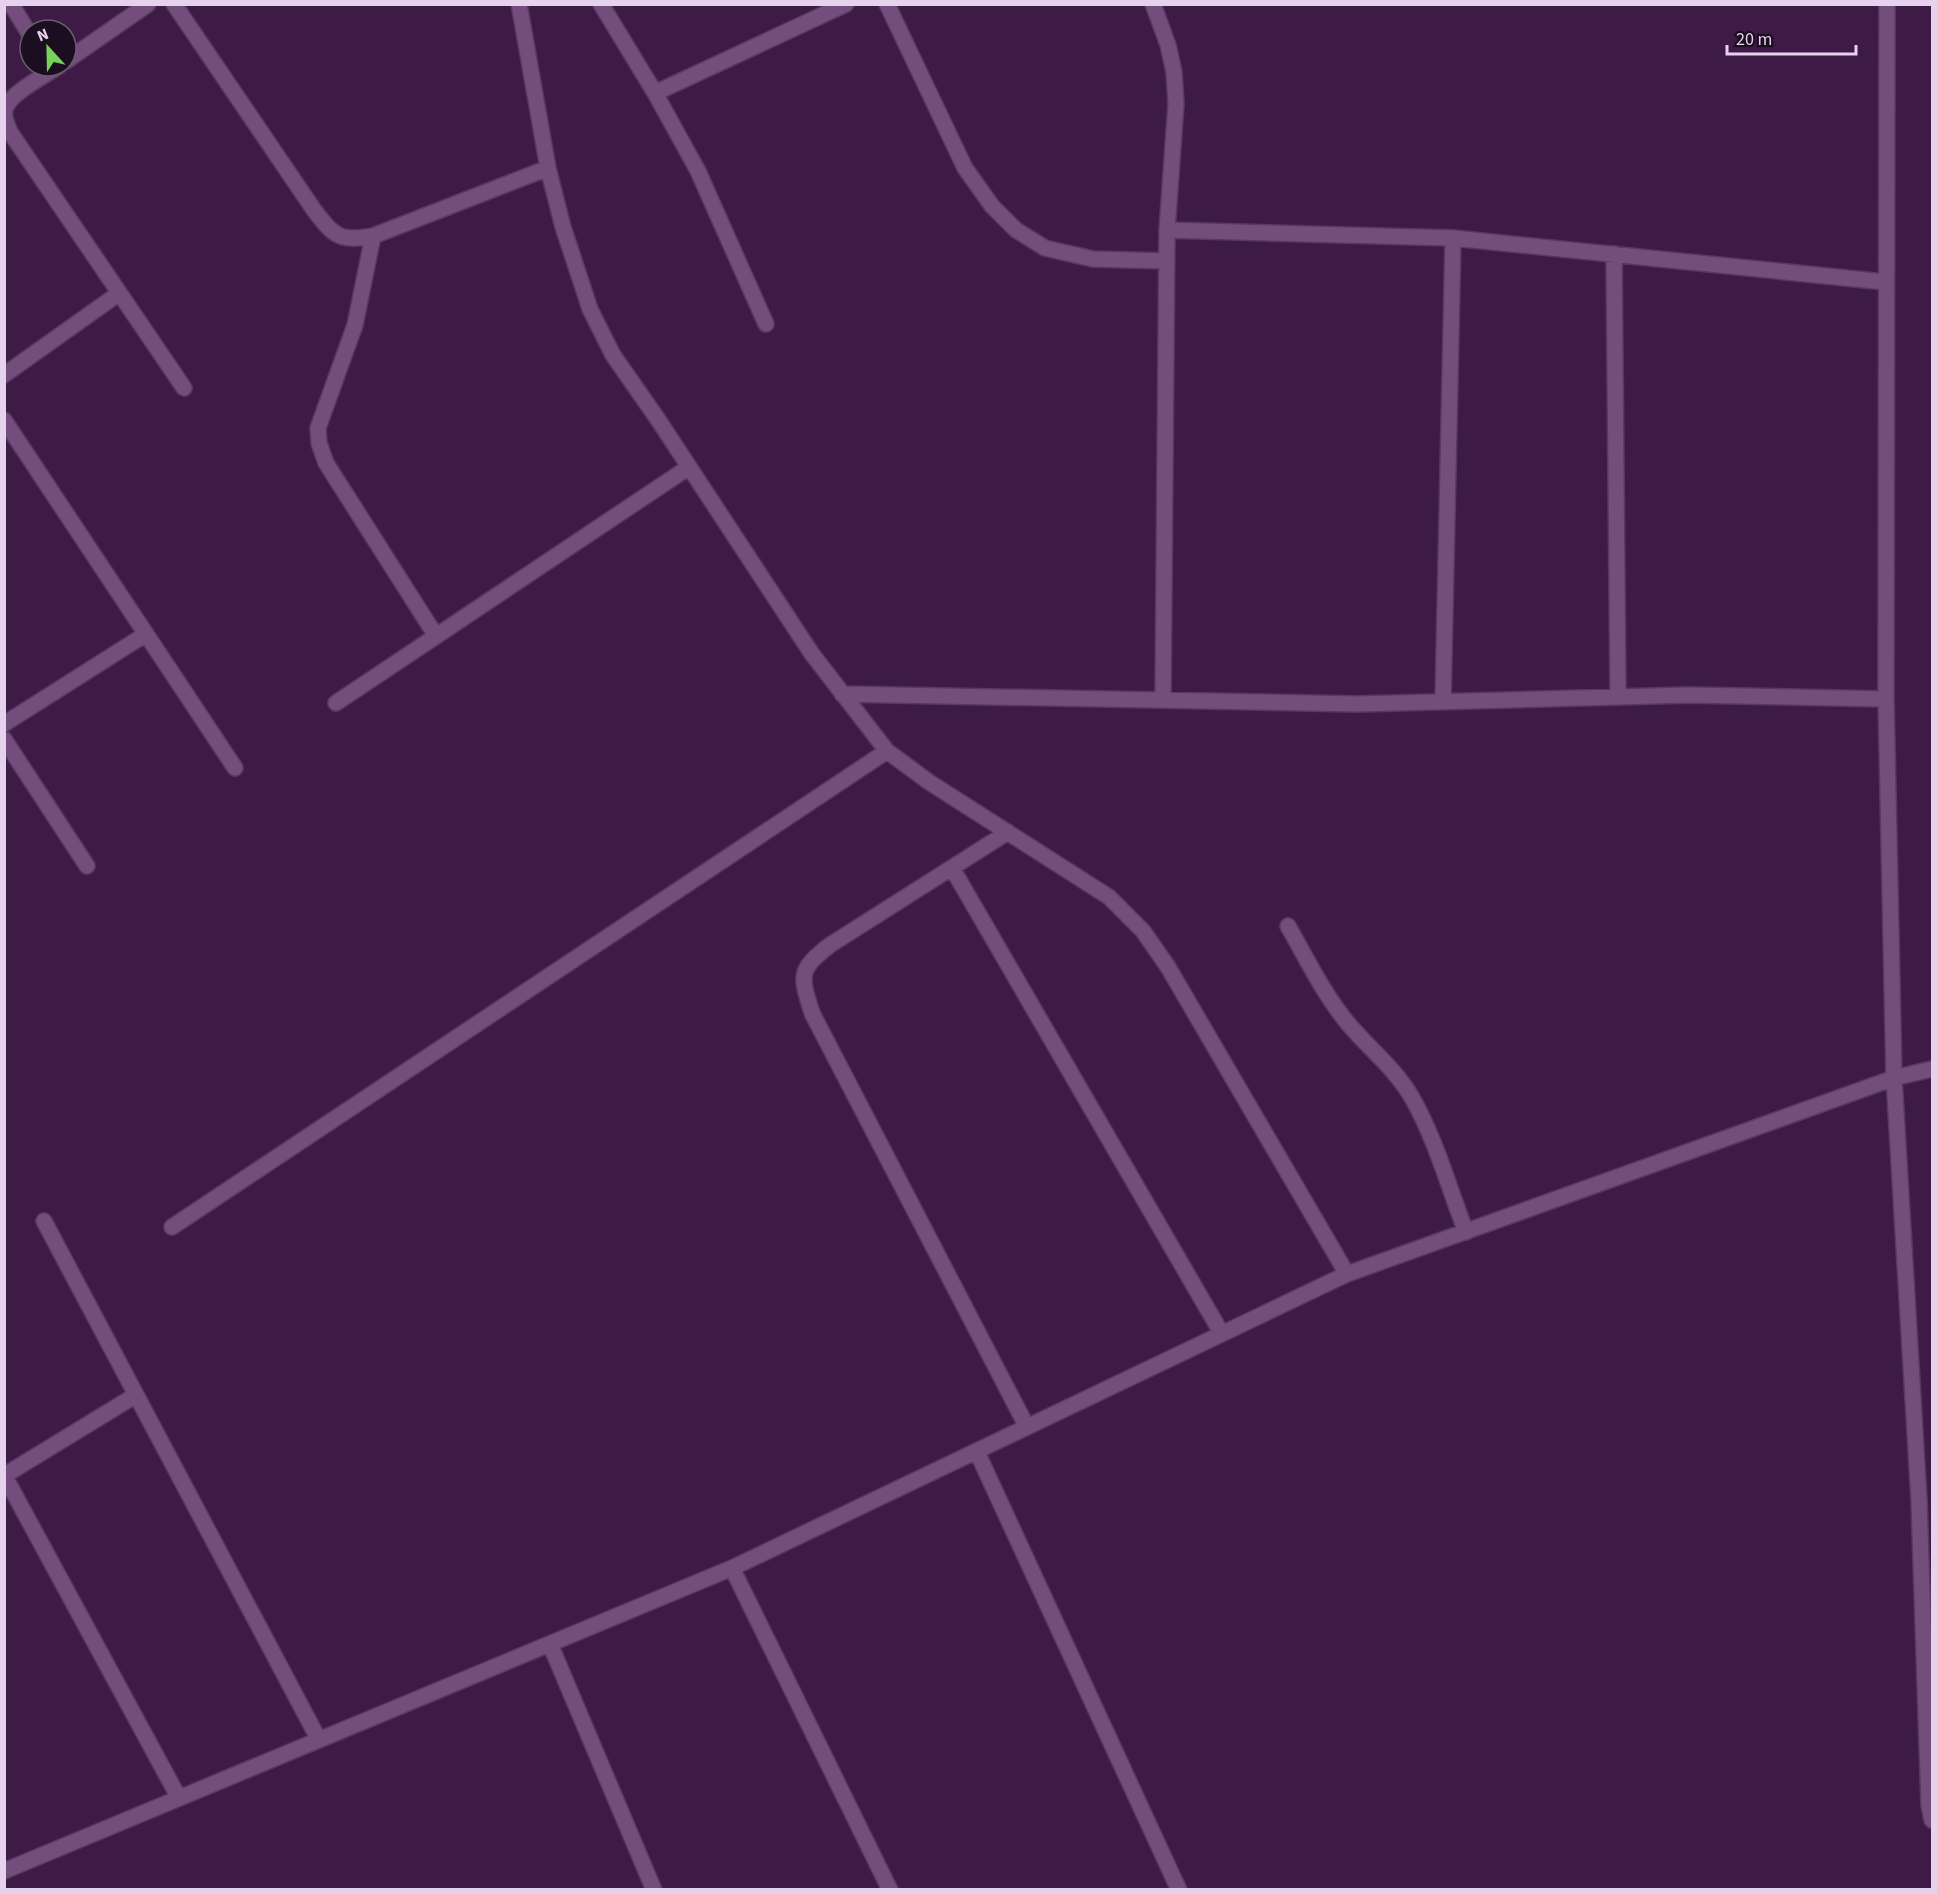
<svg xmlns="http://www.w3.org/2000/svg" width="1937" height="1894" viewBox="0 0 1937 1894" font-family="'Source Sans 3',sans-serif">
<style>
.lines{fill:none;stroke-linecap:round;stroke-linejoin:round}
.minor-casing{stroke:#56395d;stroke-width:18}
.minor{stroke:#734e7c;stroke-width:15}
</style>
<rect width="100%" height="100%" fill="#3d1b46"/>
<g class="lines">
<g class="minor-casing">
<path id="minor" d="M 11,4 L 30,35
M 174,4 L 314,210 C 334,236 339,242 373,236 L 548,168
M 519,4 L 548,168 L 563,227 L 590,309 L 613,355 L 659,421 L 812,654 L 887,751 L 929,782 L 1109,897 L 1143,931 L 1168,967 L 1347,1274
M 601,4 L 655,93 L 698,171 L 766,324
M 887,4 L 965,168 L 992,206 L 1016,230 L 1045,248 L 1093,259 L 1167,261
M 1153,4 L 1168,45 L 1174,72 L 1176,104 L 1167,230 L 1163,700
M 1887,4 L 1886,699 L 1894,1078 L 1919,1500 L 1929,1805 L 1932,1820
M 66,61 L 148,4
M 59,66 C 45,76 11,92 5,109 C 3,116 7,125 10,132 L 184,388
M 655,93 L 846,4
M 1167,230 L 1453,238 L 1885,282
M 373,236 L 355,325 L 318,428 L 319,443 L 326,463 L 436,636
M 1614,254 L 1618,696
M 4,375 L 118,294
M 4,420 L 235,768
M 842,694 L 1358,704 L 1689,695 L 1886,699
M 1443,702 L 1453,238
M 336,703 L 689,467
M 4,724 L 146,634
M 4,739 L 87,866
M 1008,832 L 830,945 C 798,970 800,975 812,1013 L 1027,1427
M 952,868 L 1222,1334
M 1288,926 C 1308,961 1325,997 1351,1027 C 1371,1050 1395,1069 1411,1096 C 1435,1137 1449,1188 1466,1232
M 44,1221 L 319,1740
M 172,1227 L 887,751
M 977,1452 L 1179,1890
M 4,1475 L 179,1798
M 5,1475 L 136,1395
M 732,1568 L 890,1890
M 550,1644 L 654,1890
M 4,1871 L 732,1568 L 1347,1274 L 1894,1078 L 1932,1069"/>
</g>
<use href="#minor" class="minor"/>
</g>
<rect width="1937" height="1894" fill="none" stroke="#e7d2ed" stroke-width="12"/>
<g transform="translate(48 48) rotate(338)"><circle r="28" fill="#1c0e20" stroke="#6d5c72" stroke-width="1.5"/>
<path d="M0-4.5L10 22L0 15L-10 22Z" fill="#76d25a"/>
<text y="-9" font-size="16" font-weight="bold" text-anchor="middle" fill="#e7d2ed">N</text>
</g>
<path d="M1727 45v9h129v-9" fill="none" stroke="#e7d2ed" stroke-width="3"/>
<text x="1736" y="45" font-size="18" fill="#e7d2ed" stroke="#1c0e20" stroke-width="4.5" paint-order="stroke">20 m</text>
</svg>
